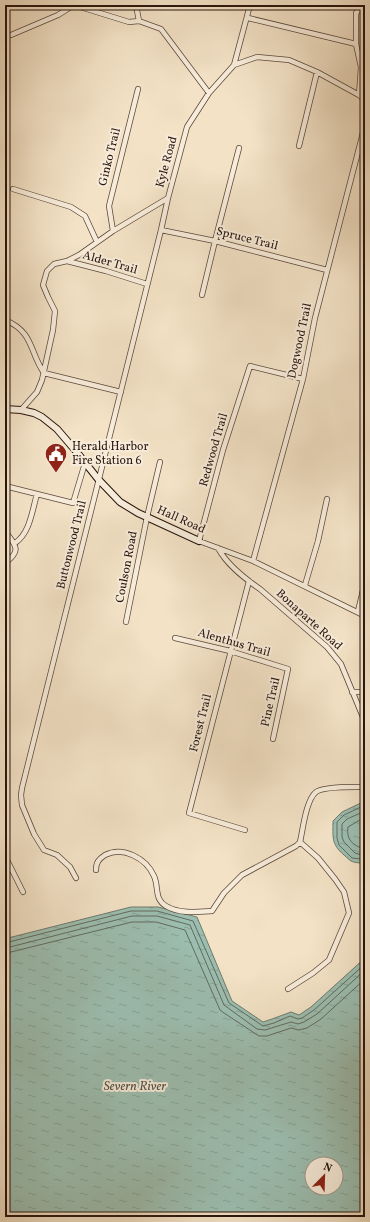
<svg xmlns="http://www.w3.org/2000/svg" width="370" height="1222" viewBox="0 0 370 1222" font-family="Vollkorn,serif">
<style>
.water{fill:url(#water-ripples);stroke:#6e7a6f;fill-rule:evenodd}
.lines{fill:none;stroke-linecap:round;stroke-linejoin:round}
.shore{stroke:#626a5f;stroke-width:1}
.street-casing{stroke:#5b483c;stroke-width:6}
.secondary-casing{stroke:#28150e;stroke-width:8}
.street{stroke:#f7ecda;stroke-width:4.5}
.secondary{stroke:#f7ecda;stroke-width:6}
.labels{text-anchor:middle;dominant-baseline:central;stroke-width:4;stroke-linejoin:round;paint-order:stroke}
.street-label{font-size:12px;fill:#28150e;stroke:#f7ecda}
.poi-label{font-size:12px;fill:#28150e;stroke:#f7ecda;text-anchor:start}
.water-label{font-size:13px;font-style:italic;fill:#515047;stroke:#f7ecda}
</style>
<defs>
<pattern id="water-ripples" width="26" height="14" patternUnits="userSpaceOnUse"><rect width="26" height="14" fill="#9cbeb0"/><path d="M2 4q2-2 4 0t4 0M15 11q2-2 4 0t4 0" fill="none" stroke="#86a296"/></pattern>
</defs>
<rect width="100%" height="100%" fill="#f3e2c6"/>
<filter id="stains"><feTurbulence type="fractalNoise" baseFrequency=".005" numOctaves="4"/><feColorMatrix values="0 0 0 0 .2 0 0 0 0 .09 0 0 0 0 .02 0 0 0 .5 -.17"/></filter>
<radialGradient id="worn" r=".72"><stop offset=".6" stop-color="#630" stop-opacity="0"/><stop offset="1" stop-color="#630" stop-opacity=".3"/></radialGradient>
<path class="water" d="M 365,801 L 365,868 L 364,868 L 360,863 C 350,862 351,861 344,855 C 331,844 333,837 333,821 L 342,812 Z
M 131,907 L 158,907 L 197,917 L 232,1001 L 263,1022 L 272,1019 L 291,1012 L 299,1015 L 311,1007 L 365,958 L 365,1217 L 5,1217 L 5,937 L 8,938 ZM 312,1164 L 336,1164 L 336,1188 L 312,1188 Z"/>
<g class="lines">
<path class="shore" d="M 365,805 L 344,815 L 337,822 L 337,838 L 339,845 L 352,858 L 361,859 L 365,863
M 365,811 L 347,819 L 342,824 L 342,837 L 344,842 L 355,853 L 365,856
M 365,817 L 348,827 C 346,840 353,846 365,849
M 5,941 L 9,942 L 131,911 L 157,911 L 193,921 L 229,1003 L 263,1026 L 274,1023 L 290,1016 L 298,1019 L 302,1018 L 314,1010 L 365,964
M 5,947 L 10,947 L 132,916 L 157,916 L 190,925 L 224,1005 L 257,1029 L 265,1030 L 291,1022 L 298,1024 L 304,1022 L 317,1014 L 365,970
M 5,953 L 11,952 L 132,922 L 156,922 L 185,930 L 220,1010 L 224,1013 L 259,1036 L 267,1036 L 291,1028 L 299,1030 L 307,1028 L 321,1019 L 365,979"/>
<g class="street-casing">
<path id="street" d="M 136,5 L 139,21
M 248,18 L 356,44
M 11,35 L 58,15 L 74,5 L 129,22 L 139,21 L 161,29 L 209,93
M 234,65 L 250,5
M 359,95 L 361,67 L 356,44 L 356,13 L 363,5
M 299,146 L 317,72
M 13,189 L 71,207 L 85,216 L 97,242
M 161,230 L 215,241 L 327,270
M 113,231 L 109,206 L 138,89
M 67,261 L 106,271 L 147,284
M 202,295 L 215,241 L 239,148
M 5,320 C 34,332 29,351 44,373
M 44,373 L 121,392
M 303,379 L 250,366 L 223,450 L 199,541 L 253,561 L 365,616
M 21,410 L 37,392 L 42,380 L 53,330 L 55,311 L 48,297 L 43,285 L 47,271 L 54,264 L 67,261 L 79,255 L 113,231 L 168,198
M 5,486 L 73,503 L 85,463
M 5,531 C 16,546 22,550 5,563
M 15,543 C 30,533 32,511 37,494
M 218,548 C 227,565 244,578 260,589 L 327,647 L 341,664 L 365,722
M 253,561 L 303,379 L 315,318 L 365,125
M 305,585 L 318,541 L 327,499
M 358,611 L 365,582
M 126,622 L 147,517 L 160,462
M 175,638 L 230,651 L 288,669 L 273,739
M 352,692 L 365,692
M 245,830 L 189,813 L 249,581
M 5,856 L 23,892
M 96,870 C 96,862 99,859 105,855 C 123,846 146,858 154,876 C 159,887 154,899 166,906 C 179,914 197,912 212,911 L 224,893 L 242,875 L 296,846 L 300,842 C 303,829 306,800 316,792 C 323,786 355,787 365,787
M 76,878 L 70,867 L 57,855 L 44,850 L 34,834 L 22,805 L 21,795 L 22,788 L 161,230 L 168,198 L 187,127 L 209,93 L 234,65 L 257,57 L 289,60 L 317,72 L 359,95 L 365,100
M 288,989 L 313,973 L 329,960 L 349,913 L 344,892 L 335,879 L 318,858 L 300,842"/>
</g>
<g class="secondary-casing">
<path id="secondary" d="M 5,409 L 21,410 L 34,413 L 42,417 L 57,429 L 75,450 L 98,479 L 120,502 L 138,513 L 199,541"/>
</g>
<use href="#street" class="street"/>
<use href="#secondary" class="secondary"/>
</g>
<defs>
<g id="civic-pin" transform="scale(1.15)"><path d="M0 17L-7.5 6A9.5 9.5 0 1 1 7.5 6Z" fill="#8f2418" stroke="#f7ecda"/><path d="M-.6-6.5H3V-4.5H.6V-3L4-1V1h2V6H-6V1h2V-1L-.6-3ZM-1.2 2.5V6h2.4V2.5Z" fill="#fff"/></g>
</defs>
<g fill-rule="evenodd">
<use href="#civic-pin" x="56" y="454"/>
</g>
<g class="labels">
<g class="street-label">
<text transform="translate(110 157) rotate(-76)">Ginko Trail</text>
<text transform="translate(167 162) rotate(-75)">Kyle Road</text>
<text transform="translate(247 239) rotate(14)">Spruce Trail</text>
<text transform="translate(110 263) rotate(16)">Alder Trail</text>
<text transform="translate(300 341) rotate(-78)">Dogwood Trail</text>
<text transform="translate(214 450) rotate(-74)">Redwood Trail</text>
<text transform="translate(181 520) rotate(24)">Hall Road</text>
<text transform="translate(72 545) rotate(-76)">Buttonwood Trail</text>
<text transform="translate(127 567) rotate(-79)">Coulson Road</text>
<text transform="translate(309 620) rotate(42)">Bonaparte Road</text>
<text transform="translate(234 643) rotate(16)">Alenthus Trail</text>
<text transform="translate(271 702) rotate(-77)">Pine Trail</text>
<text transform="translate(201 723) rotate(-76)">Forest Trail</text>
</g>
<g class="poi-label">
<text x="72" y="447">Herald Harbor<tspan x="72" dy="14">Fire Station 6</tspan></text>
</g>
<g class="water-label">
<text x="135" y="1087">Severn River</text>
</g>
</g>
<rect width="370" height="1222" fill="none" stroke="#f3e2c6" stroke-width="20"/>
<rect x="6" y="6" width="358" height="1210" fill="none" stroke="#28150e" stroke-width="2"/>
<rect x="10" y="10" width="350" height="1202" fill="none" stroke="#28150e"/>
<g transform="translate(324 1176) rotate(23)"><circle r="19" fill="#f7ecda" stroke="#a49688"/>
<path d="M0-3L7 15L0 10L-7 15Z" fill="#8f2418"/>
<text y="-6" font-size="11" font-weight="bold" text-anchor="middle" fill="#28150e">N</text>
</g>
<rect width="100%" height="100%" filter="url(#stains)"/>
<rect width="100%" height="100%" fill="url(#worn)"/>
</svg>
